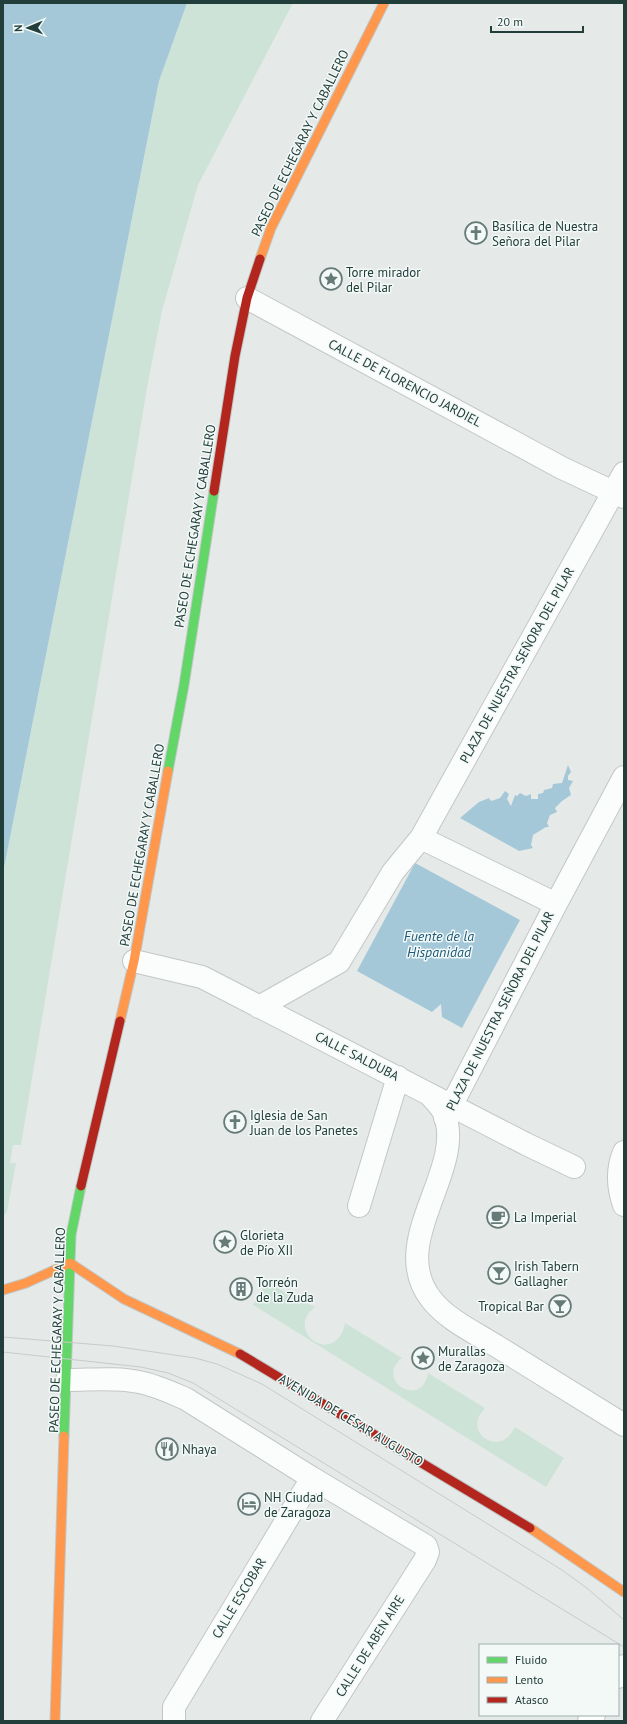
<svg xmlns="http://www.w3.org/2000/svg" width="627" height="1724" viewBox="0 0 627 1724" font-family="'PT Sans',sans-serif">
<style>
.green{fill:#cee3d8}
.water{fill:#a5c8d9}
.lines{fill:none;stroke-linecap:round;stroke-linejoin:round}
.street-casing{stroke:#c2c7c6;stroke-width:24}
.fast-casing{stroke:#c0c7c6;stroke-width:11}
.slow-casing{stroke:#c0c7c6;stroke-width:11}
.jam-casing{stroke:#c0c7c6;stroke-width:11}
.street{stroke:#fbfcfc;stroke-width:22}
.fast{stroke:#63d668;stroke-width:9}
.slow{stroke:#ff974d;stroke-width:9}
.jam{stroke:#b3261e;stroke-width:9}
.tram{stroke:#c7cbca;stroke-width:1}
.labels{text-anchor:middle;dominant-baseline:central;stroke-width:3;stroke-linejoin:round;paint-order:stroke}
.street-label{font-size:13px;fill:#223e3b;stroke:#f3f9f7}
.poi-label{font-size:13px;fill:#223e3b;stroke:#f3f9f7;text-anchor:start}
.water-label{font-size:14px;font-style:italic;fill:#1b5a7b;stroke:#f3f9f7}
</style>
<rect width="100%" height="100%" fill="#e5eae9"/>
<path class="green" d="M 187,3 L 293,3 L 198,185 L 162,311 L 147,388 L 21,1145 L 13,1145 L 10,1163 L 16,1163 L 7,1212 L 3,1217 L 3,873 L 159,81 Z
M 266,1282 L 315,1307 C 283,1332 336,1368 345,1323 L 402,1358 C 374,1380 422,1410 428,1373 L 485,1408 C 483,1411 479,1415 478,1419 C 473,1436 495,1449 508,1437 C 511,1434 513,1430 515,1427 L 564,1458 L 546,1487 L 253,1305 Z"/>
<path class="water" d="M 3,3 L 187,3 L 159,81 L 3,873 Z
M 568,765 L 571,772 L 568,776 L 568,780 L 573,781 L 569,788 L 571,795 L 562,801 L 555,808 L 557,812 L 550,815 L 547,823 L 549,827 L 546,827 L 533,835 L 531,845 L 533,848 L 519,851 L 460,818 L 479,802 L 489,798 L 491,801 L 500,798 L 505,791 L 509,794 L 507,799 L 511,806 L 515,795 L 517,796 L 520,793 L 526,796 L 531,794 L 531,799 L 538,799 L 538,794 L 543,793 L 544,790 L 552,788 L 553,784 L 562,783 Z
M 415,863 L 520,920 L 462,1028 L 442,1017 L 441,1004 L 432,1012 L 357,971 Z"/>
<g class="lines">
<g class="street-casing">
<path id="street" d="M 247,298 L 562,468 L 624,497
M 421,838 L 556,904
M 134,961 L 202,977 L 526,1144 L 574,1167
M 259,1007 L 339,962 L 393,872 L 421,838 L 624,473
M 429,1094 C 434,1100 441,1106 444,1113 C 467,1170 386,1241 431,1299 C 447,1320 476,1333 498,1347 C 540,1373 582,1399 624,1425
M 445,1118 L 556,904 L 624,777
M 624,1152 C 617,1169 618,1188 624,1205
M 359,1206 L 398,1077
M 67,1380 C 91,1380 116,1377 139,1382 C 155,1385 170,1392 186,1399 L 312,1478 L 426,1546 L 428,1552 L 425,1560 L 322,1721
M 618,1677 L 624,1666
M 174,1721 L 174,1707 L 312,1478
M 589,1721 L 594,1715"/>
</g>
<g class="fast-casing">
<path id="fast" d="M 168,771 L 184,685 L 214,491
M 64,1436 L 71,1235 L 81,1186"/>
</g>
<g class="slow-casing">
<path id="slow" d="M 260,259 L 271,228 L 384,3
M 120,1021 L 134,961 L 168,771
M 3,1290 L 26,1283 L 70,1263 L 124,1299 L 240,1354
M 530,1528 L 624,1592
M 55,1721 L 64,1436"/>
</g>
<g class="jam-casing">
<path id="jam" d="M 214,491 L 235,356 L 247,298 L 260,259
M 81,1186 L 120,1021
M 240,1354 L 530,1528"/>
</g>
<use href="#street" class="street"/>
<use href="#fast" class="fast"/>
<use href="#slow" class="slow"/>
<use href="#jam" class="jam"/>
<path class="tram" d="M 3,1337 L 113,1346 L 195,1358 L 217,1364 L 262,1384 L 562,1570 L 588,1589 L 624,1620
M 3,1352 L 141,1367 L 168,1373 L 193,1383 L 624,1647"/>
</g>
<defs>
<g id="church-ring" transform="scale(1.15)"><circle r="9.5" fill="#f3f9f7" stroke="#667a78" stroke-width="1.5"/><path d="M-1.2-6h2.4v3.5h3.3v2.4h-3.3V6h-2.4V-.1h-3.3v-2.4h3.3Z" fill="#667a78"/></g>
<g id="sight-ring" transform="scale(1.15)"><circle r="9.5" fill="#f3f9f7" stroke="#667a78" stroke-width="1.5"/><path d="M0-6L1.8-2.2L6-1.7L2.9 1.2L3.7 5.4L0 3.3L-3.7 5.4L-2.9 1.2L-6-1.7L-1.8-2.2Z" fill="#667a78"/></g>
<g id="cafe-ring" transform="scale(1.15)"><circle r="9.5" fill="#f3f9f7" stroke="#667a78" stroke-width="1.5"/><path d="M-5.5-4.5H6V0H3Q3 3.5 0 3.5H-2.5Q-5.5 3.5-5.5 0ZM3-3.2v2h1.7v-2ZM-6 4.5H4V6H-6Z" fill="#667a78"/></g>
<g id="bar-ring" transform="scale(1.15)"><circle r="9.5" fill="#f3f9f7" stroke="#667a78" stroke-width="1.5"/><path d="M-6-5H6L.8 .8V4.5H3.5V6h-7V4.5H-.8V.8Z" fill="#667a78"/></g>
<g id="building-ring" transform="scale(1.15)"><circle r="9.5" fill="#f3f9f7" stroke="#667a78" stroke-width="1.5"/><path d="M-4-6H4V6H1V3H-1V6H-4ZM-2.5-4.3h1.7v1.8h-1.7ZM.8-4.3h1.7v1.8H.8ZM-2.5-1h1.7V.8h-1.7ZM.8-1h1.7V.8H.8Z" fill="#667a78"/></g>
<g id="restaurant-ring" transform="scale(1.15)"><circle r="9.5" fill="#f3f9f7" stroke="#667a78" stroke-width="1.5"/><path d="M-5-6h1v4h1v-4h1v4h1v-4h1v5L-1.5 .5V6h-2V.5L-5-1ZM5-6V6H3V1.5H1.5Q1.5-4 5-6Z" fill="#667a78"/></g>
<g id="hotel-ring" transform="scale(1.15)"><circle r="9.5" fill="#f3f9f7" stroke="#667a78" stroke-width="1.5"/><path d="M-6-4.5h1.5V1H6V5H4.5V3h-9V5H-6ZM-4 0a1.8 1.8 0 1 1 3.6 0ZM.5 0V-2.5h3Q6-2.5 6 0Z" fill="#667a78"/></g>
</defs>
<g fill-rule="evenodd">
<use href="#church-ring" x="476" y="233"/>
<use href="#sight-ring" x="331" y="279"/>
<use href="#church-ring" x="235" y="1122"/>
<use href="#cafe-ring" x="498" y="1217"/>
<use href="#sight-ring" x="225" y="1242"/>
<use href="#bar-ring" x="499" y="1273"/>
<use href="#building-ring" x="241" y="1289"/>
<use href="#bar-ring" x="560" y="1306"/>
<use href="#sight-ring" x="423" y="1358"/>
<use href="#restaurant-ring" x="167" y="1449"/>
<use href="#hotel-ring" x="249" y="1504"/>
</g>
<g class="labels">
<g class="street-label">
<text transform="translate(300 143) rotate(-64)">PASEO DE ECHEGARAY Y CABALLERO</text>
<text transform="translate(405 383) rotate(28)">CALLE DE FLORENCIO JARDIEL</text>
<text transform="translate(195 526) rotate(-81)">PASEO DE ECHEGARAY Y CABALLERO</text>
<text transform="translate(517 665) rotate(-61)">PLAZA DE NUESTRA SEÑORA DEL PILAR</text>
<text transform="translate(142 845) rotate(-80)">PASEO DE ECHEGARAY Y CABALLERO</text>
<text transform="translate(500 1011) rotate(-63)">PLAZA DE NUESTRA SEÑORA DEL PILAR</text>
<text transform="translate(357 1056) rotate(27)">CALLE SALDUBA</text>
<text transform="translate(57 1330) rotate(-88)">PASEO DE ECHEGARAY Y CABALLERO</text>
<text transform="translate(351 1420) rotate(31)">AVENIDA DE CÉSAR AUGUSTO</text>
<text transform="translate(239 1598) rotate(-59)">CALLE ESCOBAR</text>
<text transform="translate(370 1646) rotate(-58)">CALLE DE ABEN AIRE</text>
</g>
<g class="poi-label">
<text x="492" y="226">Basílica de Nuestra<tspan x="492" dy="15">Señora del Pilar</tspan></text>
<text x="346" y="272">Torre mirador<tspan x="346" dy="15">del Pilar</tspan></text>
<text x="250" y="1115">Iglesia de San<tspan x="250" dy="15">Juan de los Panetes</tspan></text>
<text x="514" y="1217">La Imperial</text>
<text x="240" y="1235">Glorieta<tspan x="240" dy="15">de Pío XII</tspan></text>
<text x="514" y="1266">Irish Tabern<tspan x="514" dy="15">Gallagher</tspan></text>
<text x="256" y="1282">Torreón<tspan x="256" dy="15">de la Zuda</tspan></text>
<text x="544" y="1306" text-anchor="end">Tropical Bar</text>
<text x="438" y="1351">Murallas<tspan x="438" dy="15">de Zaragoza</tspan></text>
<text x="182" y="1449">Nhaya</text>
<text x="264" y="1497">NH Ciudad<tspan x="264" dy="15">de Zaragoza</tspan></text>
</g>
<g class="water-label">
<text x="439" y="936">Fuente de la<tspan x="439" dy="16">Hispanidad</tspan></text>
</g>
</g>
<rect width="627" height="1724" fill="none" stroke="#223e3b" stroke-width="8"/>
<rect x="479" y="1644" width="140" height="72" fill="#f3f9f7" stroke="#9faeac"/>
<rect x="487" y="1657" width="20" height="6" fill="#63d668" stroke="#9faeac"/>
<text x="515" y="1664" font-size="12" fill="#223e3b">Fluido</text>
<rect x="487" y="1677" width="20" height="6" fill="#ff974d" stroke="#9faeac"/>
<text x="515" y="1684" font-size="12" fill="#223e3b">Lento</text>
<rect x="487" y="1697" width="20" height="6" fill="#b3261e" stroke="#9faeac"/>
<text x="515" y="1704" font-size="12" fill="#223e3b">Atasco</text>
<g transform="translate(28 28) rotate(268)" stroke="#f3f9f7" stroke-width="3" paint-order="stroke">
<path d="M0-3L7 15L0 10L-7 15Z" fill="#223e3b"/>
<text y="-6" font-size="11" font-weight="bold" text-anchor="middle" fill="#223e3b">N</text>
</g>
<path d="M491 26v6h92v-6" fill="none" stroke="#223e3b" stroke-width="2"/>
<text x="497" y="26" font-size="12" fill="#223e3b" stroke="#f3f9f7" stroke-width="3" paint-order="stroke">20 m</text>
</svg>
